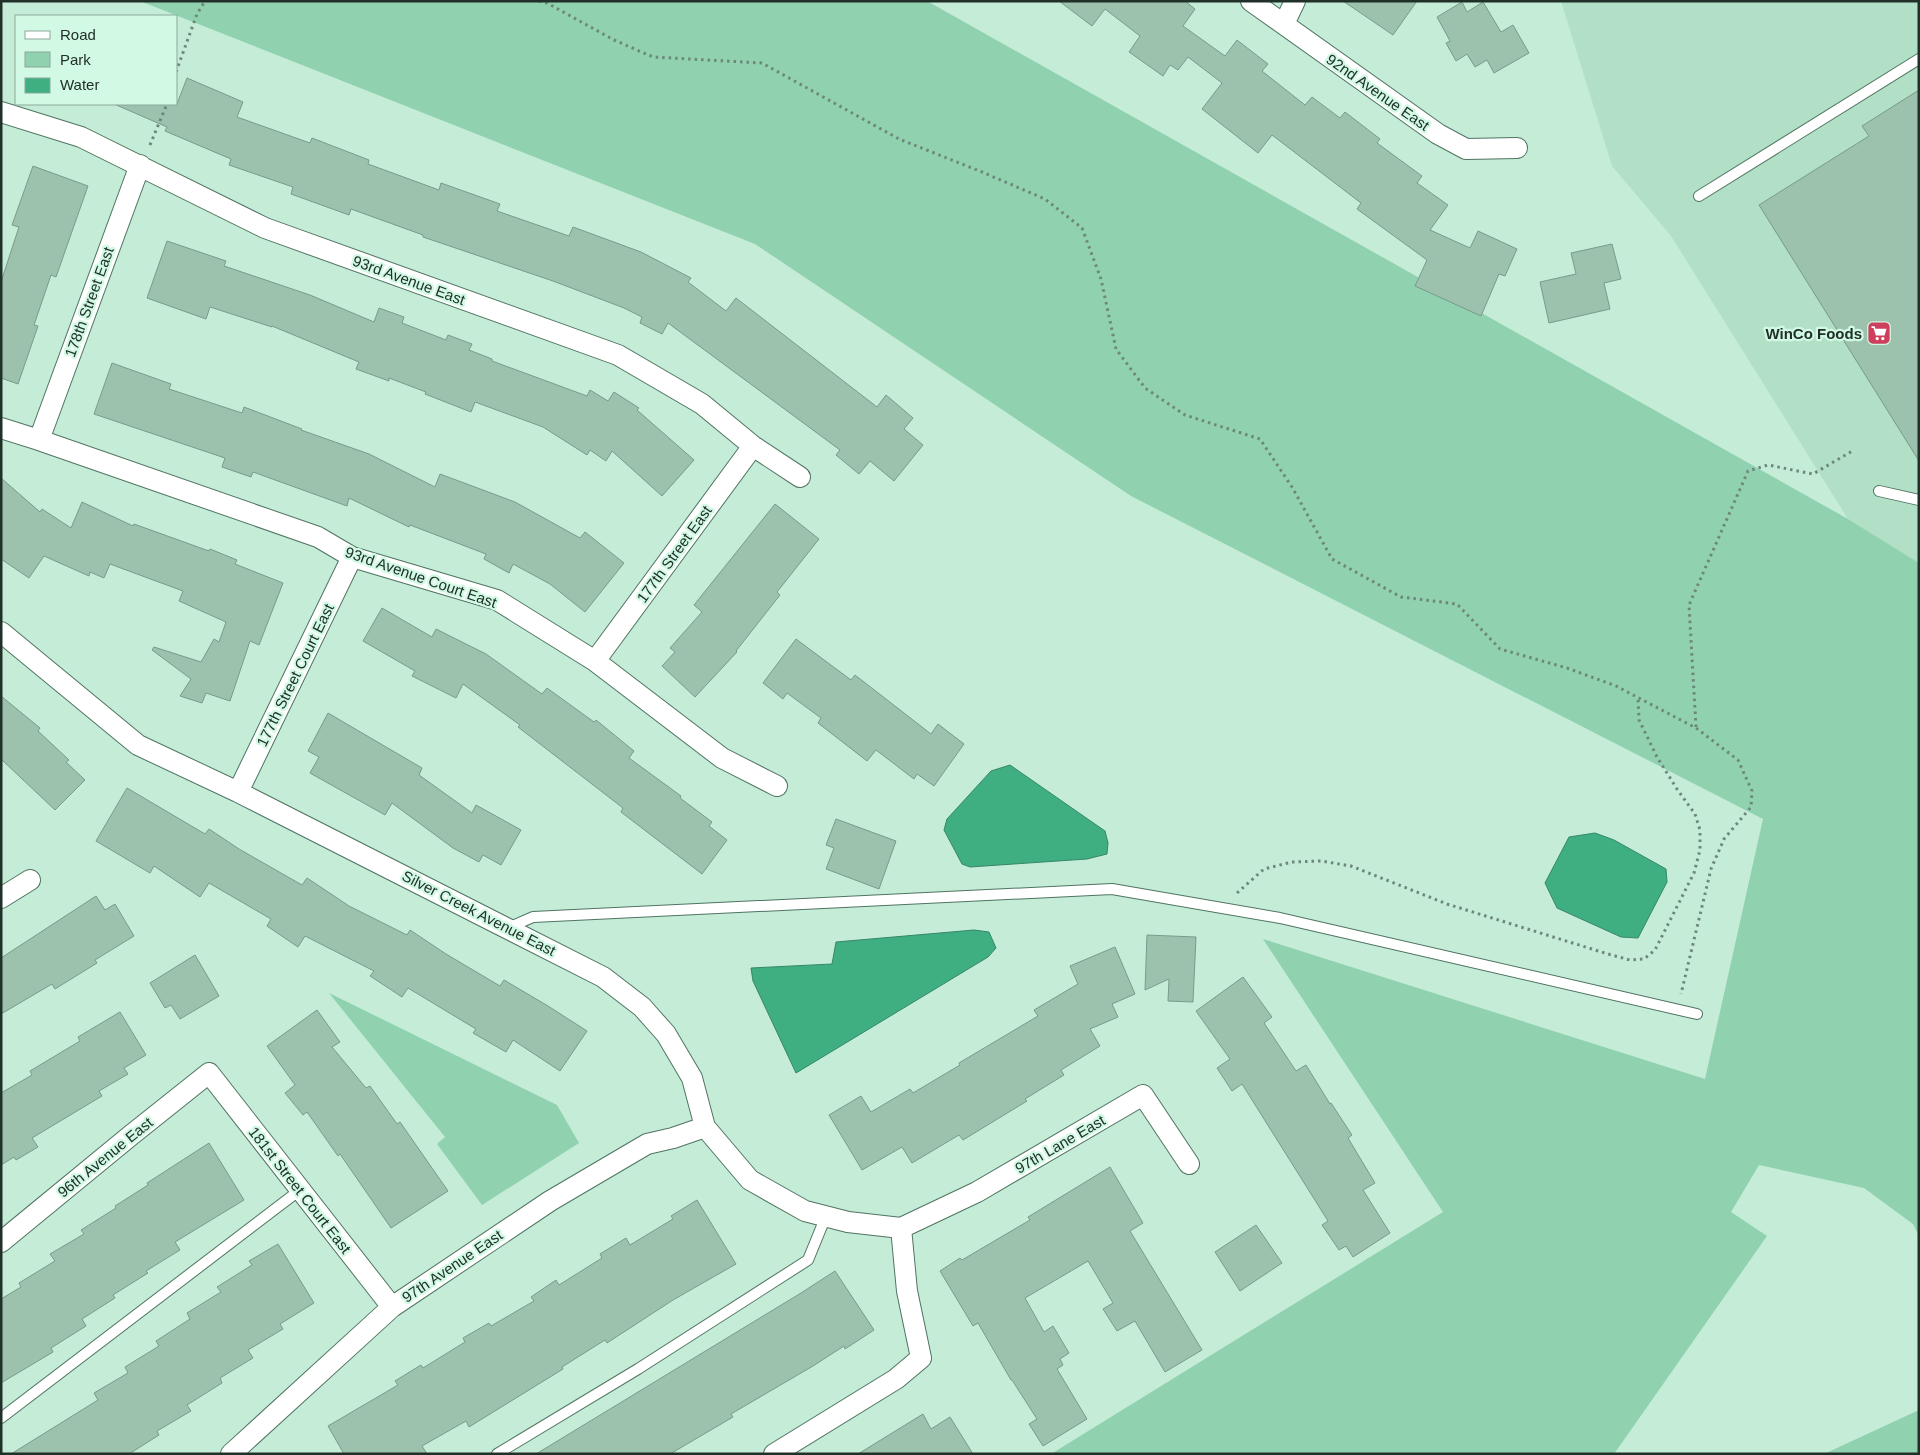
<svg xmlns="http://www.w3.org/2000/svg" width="1920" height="1455" viewBox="0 0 1920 1455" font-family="Helvetica,sans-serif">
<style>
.built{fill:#b2e0c7}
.green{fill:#90d1b0}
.water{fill:#3fae80;stroke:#368866}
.building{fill:#9cc2ae;stroke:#779c89}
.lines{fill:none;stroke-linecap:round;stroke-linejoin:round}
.lane-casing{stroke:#507462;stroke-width:12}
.street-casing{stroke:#507462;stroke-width:22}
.path{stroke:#6d887b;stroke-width:3;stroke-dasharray:2.5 4;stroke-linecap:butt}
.lane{stroke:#fff;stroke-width:10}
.street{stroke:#fff;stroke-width:20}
.labels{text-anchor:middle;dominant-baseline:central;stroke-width:4.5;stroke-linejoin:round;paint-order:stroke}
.street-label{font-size:15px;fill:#213029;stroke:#d1f9e4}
.poi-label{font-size:15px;font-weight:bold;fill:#213029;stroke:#d1f9e4;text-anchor:end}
</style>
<rect width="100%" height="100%" fill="#c4ecd7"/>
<path class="built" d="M 1561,1 L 1919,1 L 1919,563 L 1848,519 L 1671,236 L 1612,166 Z"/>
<path class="green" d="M 140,1 L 927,1 L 1848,519 L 1919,563 L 1919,1236 L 1913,1224 L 1864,1188 L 1759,1165 L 1731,1212 L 1767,1236 L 1614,1454 L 1051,1454 L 1443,1212 L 1263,939 L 1705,1079 L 1763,819 L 1131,496 L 755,244 Z
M 329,993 L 557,1105 L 579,1143 L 482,1205 L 437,1144 L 445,1137 Z
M 1919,1410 L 1919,1454 L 1824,1454 Z"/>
<path class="water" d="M 1010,765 L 1105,831 L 1108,843 L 1107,854 L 1087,859 L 970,867 L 962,864 L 944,830 L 947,819 L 991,771 Z
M 1595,833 L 1614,840 L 1666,869 L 1667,882 L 1638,938 L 1621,937 L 1557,908 L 1545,883 L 1569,837 Z
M 974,930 L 989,932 L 996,948 L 988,957 L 796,1073 L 753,981 L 751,968 L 832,964 L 836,942 Z"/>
<path class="building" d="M 1059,1 L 1185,1 L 1195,9 L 1183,26 L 1225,56 L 1237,40 L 1268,64 L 1262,71 L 1305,105 L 1312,97 L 1340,118 L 1345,112 L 1380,139 L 1377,143 L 1422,176 L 1417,183 L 1448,205 L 1430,230 L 1470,248 L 1478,231 L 1517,249 L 1505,276 L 1499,274 L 1481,316 L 1415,286 L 1427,260 L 1357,209 L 1361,203 L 1272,135 L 1258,153 L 1202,109 L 1222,83 L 1188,57 L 1178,70 L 1170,65 L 1163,76 L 1129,52 L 1140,36 L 1105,9 L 1092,26 Z
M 1343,1 L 1417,1 L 1393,35 Z
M 1462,2 L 1467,12 L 1483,2 L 1501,32 L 1513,25 L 1529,53 L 1494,73 L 1487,60 L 1475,67 L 1467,54 L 1456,61 L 1446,43 L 1450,41 L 1437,17 Z
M 187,78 L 243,102 L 237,117 L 310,143 L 312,138 L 369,160 L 368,164 L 439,190 L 441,183 L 500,204 L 497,211 L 569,236 L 573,227 L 641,252 L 691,278 L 688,282 L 726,311 L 736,298 L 877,407 L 886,395 L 913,418 L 904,429 L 923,445 L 894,481 L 870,461 L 859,474 L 836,455 L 840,450 L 668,323 L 662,334 L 640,323 L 642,317 L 624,308 L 553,281 L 423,237 L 423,235 L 351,209 L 349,215 L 291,194 L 293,187 L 229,165 L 231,159 L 165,131 L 167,127 L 114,104 L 177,104 Z
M 1919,90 L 1919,461 L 1759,205 L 1869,136 L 1862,126 Z
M 33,166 L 88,186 L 56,277 L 51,275 L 34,325 L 38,326 L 18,384 L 1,378 L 1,282 L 19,227 L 12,225 Z
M 167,241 L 226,261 L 224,266 L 310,295 L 374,322 L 379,308 L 404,317 L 402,323 L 446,340 L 448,335 L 472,344 L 469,350 L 492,359 L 492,361 L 587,396 L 590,390 L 608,401 L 614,392 L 639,408 L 637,410 L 694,460 L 662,496 L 612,451 L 606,461 L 590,450 L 587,455 L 543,427 L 475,402 L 471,412 L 425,394 L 426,392 L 389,378 L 389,381 L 356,369 L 359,362 L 272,326 L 272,327 L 210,307 L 206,319 L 147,298 Z
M 1612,244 L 1621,279 L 1604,283 L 1610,309 L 1549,323 L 1540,282 L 1576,274 L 1571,253 Z
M 112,363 L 171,384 L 169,389 L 242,413 L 244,407 L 302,429 L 301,430 L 369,454 L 435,487 L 440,474 L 515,502 L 580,538 L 585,532 L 624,563 L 585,612 L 550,584 L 513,564 L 509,573 L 484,559 L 486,554 L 410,525 L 409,527 L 349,498 L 347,506 L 253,472 L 251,477 L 222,467 L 225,458 L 94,414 Z
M 1,478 L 40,512 L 42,509 L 71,528 L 82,502 L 133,526 L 134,524 L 209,551 L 210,549 L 237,560 L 235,564 L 283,583 L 259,645 L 250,641 L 230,701 L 206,693 L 202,703 L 180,696 L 191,679 L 152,650 L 154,647 L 201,662 L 214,639 L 219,642 L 226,622 L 179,601 L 183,591 L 110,564 L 104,578 L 90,572 L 89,576 L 44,556 L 29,578 L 1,559 Z
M 775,504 L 819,539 L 777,592 L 780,595 L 736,651 L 737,652 L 695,697 L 662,666 L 675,652 L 670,648 L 702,612 L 694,605 Z
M 382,608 L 432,637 L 436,629 L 486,654 L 542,694 L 547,688 L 594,722 L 596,720 L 634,751 L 629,758 L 681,796 L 680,798 L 712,822 L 709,826 L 727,840 L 702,874 L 621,812 L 623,808 L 518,727 L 520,725 L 463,684 L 456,698 L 412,676 L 415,671 L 363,641 Z
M 796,639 L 851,680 L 855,675 L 931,734 L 938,724 L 964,744 L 934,786 L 917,774 L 914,779 L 876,750 L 867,761 L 818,723 L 821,718 L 787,693 L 783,699 L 763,683 Z
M 1,696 L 40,728 L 38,731 L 69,760 L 66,762 L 85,780 L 55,810 L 1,759 Z
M 328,713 L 422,768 L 419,775 L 472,813 L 476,805 L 521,830 L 501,865 L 483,855 L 479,862 L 453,848 L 392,803 L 385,815 L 310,773 L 319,757 L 308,751 Z
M 127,788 L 205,834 L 209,829 L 239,849 L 302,885 L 307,878 L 349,906 L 407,935 L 410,930 L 446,954 L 500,986 L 504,980 L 548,1006 L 587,1031 L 560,1071 L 513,1040 L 506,1052 L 473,1033 L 476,1029 L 408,988 L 402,997 L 370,976 L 374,971 L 305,936 L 298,947 L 267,926 L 271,919 L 209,883 L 200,897 L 154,866 L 150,873 L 96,841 Z
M 836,819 L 896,841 L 879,889 L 826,869 L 834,848 L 826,845 Z
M 96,896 L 105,910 L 115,904 L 134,936 L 95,960 L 97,963 L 55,989 L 52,984 L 1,1014 L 1,958 Z
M 1147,935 L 1196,937 L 1193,1002 L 1168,1001 L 1169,979 L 1145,990 Z
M 1115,947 L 1135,994 L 1112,1004 L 1118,1017 L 1090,1029 L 1100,1046 L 1061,1070 L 1064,1075 L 1025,1099 L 1027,1101 L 963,1140 L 959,1135 L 912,1163 L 902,1147 L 862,1170 L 829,1115 L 861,1096 L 871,1112 L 910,1089 L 913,1093 L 960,1065 L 959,1063 L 1038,1016 L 1034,1010 L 1078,984 L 1070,966 Z
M 195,955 L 219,996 L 180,1019 L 171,1005 L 165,1008 L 150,983 Z
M 1243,977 L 1272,1017 L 1264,1023 L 1296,1071 L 1306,1065 L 1330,1104 L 1331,1103 L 1352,1135 L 1348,1138 L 1375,1183 L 1363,1190 L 1390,1233 L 1353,1257 L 1346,1246 L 1339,1250 L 1322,1225 L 1328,1221 L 1242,1084 L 1232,1091 L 1217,1068 L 1230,1059 L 1196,1011 Z
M 317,1010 L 340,1042 L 332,1047 L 366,1088 L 370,1086 L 397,1124 L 400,1122 L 448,1191 L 391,1228 L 340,1154 L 338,1156 L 307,1112 L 303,1115 L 285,1093 L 295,1085 L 267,1046 Z
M 120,1012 L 146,1055 L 124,1068 L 128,1074 L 99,1091 L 102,1096 L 32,1138 L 38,1147 L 16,1160 L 14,1157 L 1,1165 L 1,1093 L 32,1075 L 30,1071 L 80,1041 L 78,1037 Z
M 209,1143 L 244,1200 L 175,1242 L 180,1250 L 146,1271 L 148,1273 L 113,1295 L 115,1298 L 82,1319 L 86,1326 L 51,1348 L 53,1352 L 1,1383 L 1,1299 L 21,1287 L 19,1283 L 55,1261 L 50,1254 L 84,1234 L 81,1230 L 116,1208 L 115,1206 L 148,1185 L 147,1183 Z
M 1110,1167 L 1143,1223 L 1130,1231 L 1202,1350 L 1165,1372 L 1135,1321 L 1117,1331 L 1103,1309 L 1113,1303 L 1088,1261 L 1025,1298 L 1044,1332 L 1053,1326 L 1069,1353 L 1060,1359 L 1063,1365 L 1057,1369 L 1087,1419 L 1043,1446 L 1029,1424 L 1037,1419 L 1012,1380 L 1011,1380 L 978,1323 L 973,1326 L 940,1271 L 960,1258 L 962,1260 L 1030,1220 L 1028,1217 Z
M 697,1200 L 736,1264 L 673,1300 L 607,1343 L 605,1340 L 562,1367 L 563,1369 L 469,1427 L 466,1421 L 422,1446 L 427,1454 L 344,1454 L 328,1426 L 398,1385 L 395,1381 L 421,1365 L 423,1368 L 465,1342 L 463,1338 L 489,1323 L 491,1326 L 534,1301 L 531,1297 L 556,1280 L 559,1285 L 602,1258 L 600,1254 L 626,1238 L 630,1245 L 673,1219 L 671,1216 Z
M 1256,1225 L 1282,1263 L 1240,1291 L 1215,1252 Z
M 278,1244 L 314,1303 L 280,1324 L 283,1329 L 248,1350 L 253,1358 L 220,1378 L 222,1383 L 187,1405 L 191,1411 L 157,1431 L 159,1435 L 129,1454 L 11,1454 L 98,1400 L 94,1393 L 128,1373 L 125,1367 L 159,1346 L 156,1341 L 190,1319 L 187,1313 L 221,1292 L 217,1287 L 252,1265 L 249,1261 Z
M 835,1271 L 874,1330 L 845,1349 L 844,1346 L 813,1366 L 731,1414 L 733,1417 L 670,1454 L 536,1454 L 801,1293 Z
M 923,1414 L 931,1429 L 950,1417 L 973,1454 L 858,1454 Z"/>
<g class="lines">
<g class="lane-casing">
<path id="lane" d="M 1699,196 L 1919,59
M 1879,491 L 1919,500
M 508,928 L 533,917 L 1112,889 L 1280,918 L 1697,1014
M 1,1418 L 300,1190
M 497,1454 L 638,1369 L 808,1260 L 826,1216"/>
</g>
<g class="street-casing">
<path id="street" d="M 1251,1 L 1438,134 L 1466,149 L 1517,148
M 1284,24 L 1295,1
M 1,112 L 81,137 L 265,228 L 618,355 L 702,404 L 753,446 L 800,477
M 1,428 L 39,440 L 318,537 L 352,557 L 497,600 L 595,661 L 722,758 L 777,786
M 39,440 L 140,165
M 1,632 L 138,745 L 238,792 L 603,977 L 642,1007 L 666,1034 L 692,1078 L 705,1127 L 750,1180 L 805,1211 L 848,1222 L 901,1228
M 595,661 L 753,446
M 238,792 L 352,557
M 1,898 L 30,880
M 901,1228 L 977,1192 L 1143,1095 L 1189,1164
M 1,1242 L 130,1136 L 209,1073 L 392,1307
M 231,1454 L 392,1307 L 550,1201 L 647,1144 L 673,1138 L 705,1127
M 774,1454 L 896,1379 L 921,1358 L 907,1291 L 901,1228"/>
</g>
<path class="path" d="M 539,1 L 547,3 L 614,40 L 653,57 L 762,63 L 899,139 L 982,172 L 1045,199 L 1082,228 L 1101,279 L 1116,349 L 1145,388 L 1185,415 L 1260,439 L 1292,487 L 1332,559 L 1401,597 L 1457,604 L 1500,649 L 1567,668 L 1616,686 L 1696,728 L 1738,760 L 1752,791 L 1751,807 L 1724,839 L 1711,869 L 1681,994
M 176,72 L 197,14 L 205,1
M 150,145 L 167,104
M 1696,727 L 1689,605 L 1748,471 L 1768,465 L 1813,474 L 1854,450
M 1237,893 L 1264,869 L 1292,862 L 1321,861 L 1351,866 L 1447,904 L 1608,954 L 1630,960 L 1644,959 L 1655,950 L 1694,873 L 1700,850 L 1700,830 L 1695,814 L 1677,789 L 1657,757 L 1639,720 L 1638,698"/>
<use href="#lane" class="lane"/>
<use href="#street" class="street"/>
</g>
<defs>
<g id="supermarket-square" transform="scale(1.25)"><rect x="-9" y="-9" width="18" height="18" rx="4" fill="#ce3e5d" stroke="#d1f9e4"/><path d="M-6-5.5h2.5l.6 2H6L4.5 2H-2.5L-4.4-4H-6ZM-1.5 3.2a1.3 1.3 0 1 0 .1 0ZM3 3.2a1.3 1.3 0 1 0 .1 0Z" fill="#fff"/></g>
</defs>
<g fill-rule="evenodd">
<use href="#supermarket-square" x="1879" y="333"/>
</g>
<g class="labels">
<g class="street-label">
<text transform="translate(1378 92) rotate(35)">92nd Avenue East</text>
<text transform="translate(409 280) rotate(20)">93rd Avenue East</text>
<text transform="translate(89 302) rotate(-70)">178th Street East</text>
<text transform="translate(674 554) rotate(-54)">177th Street East</text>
<text transform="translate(421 577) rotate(19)">93rd Avenue Court East</text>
<text transform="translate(295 675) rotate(-64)">177th Street Court East</text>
<text transform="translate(479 913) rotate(27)">Silver Creek Avenue East</text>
<text transform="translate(1060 1144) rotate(-30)">97th Lane East</text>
<text transform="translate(105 1157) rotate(-39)">96th Avenue East</text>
<text transform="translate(300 1190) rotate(52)">181st Street Court East</text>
<text transform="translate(452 1266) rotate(-34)">97th Avenue East</text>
</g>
<g class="poi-label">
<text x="1862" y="333">WinCo Foods</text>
</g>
</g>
<rect width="1920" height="1455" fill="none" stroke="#213029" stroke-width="5"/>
<rect x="15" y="15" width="162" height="90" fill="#d1f9e4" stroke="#8ba999"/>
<rect x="25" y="31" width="25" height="8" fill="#ffffff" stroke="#8ba999"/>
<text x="60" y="40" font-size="15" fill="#213029">Road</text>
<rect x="25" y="52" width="25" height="15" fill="#90d1b0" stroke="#8ba999"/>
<text x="60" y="65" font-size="15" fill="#213029">Park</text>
<rect x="25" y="78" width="25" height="15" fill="#3fae80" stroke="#8ba999"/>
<text x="60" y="90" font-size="15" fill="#213029">Water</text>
</svg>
